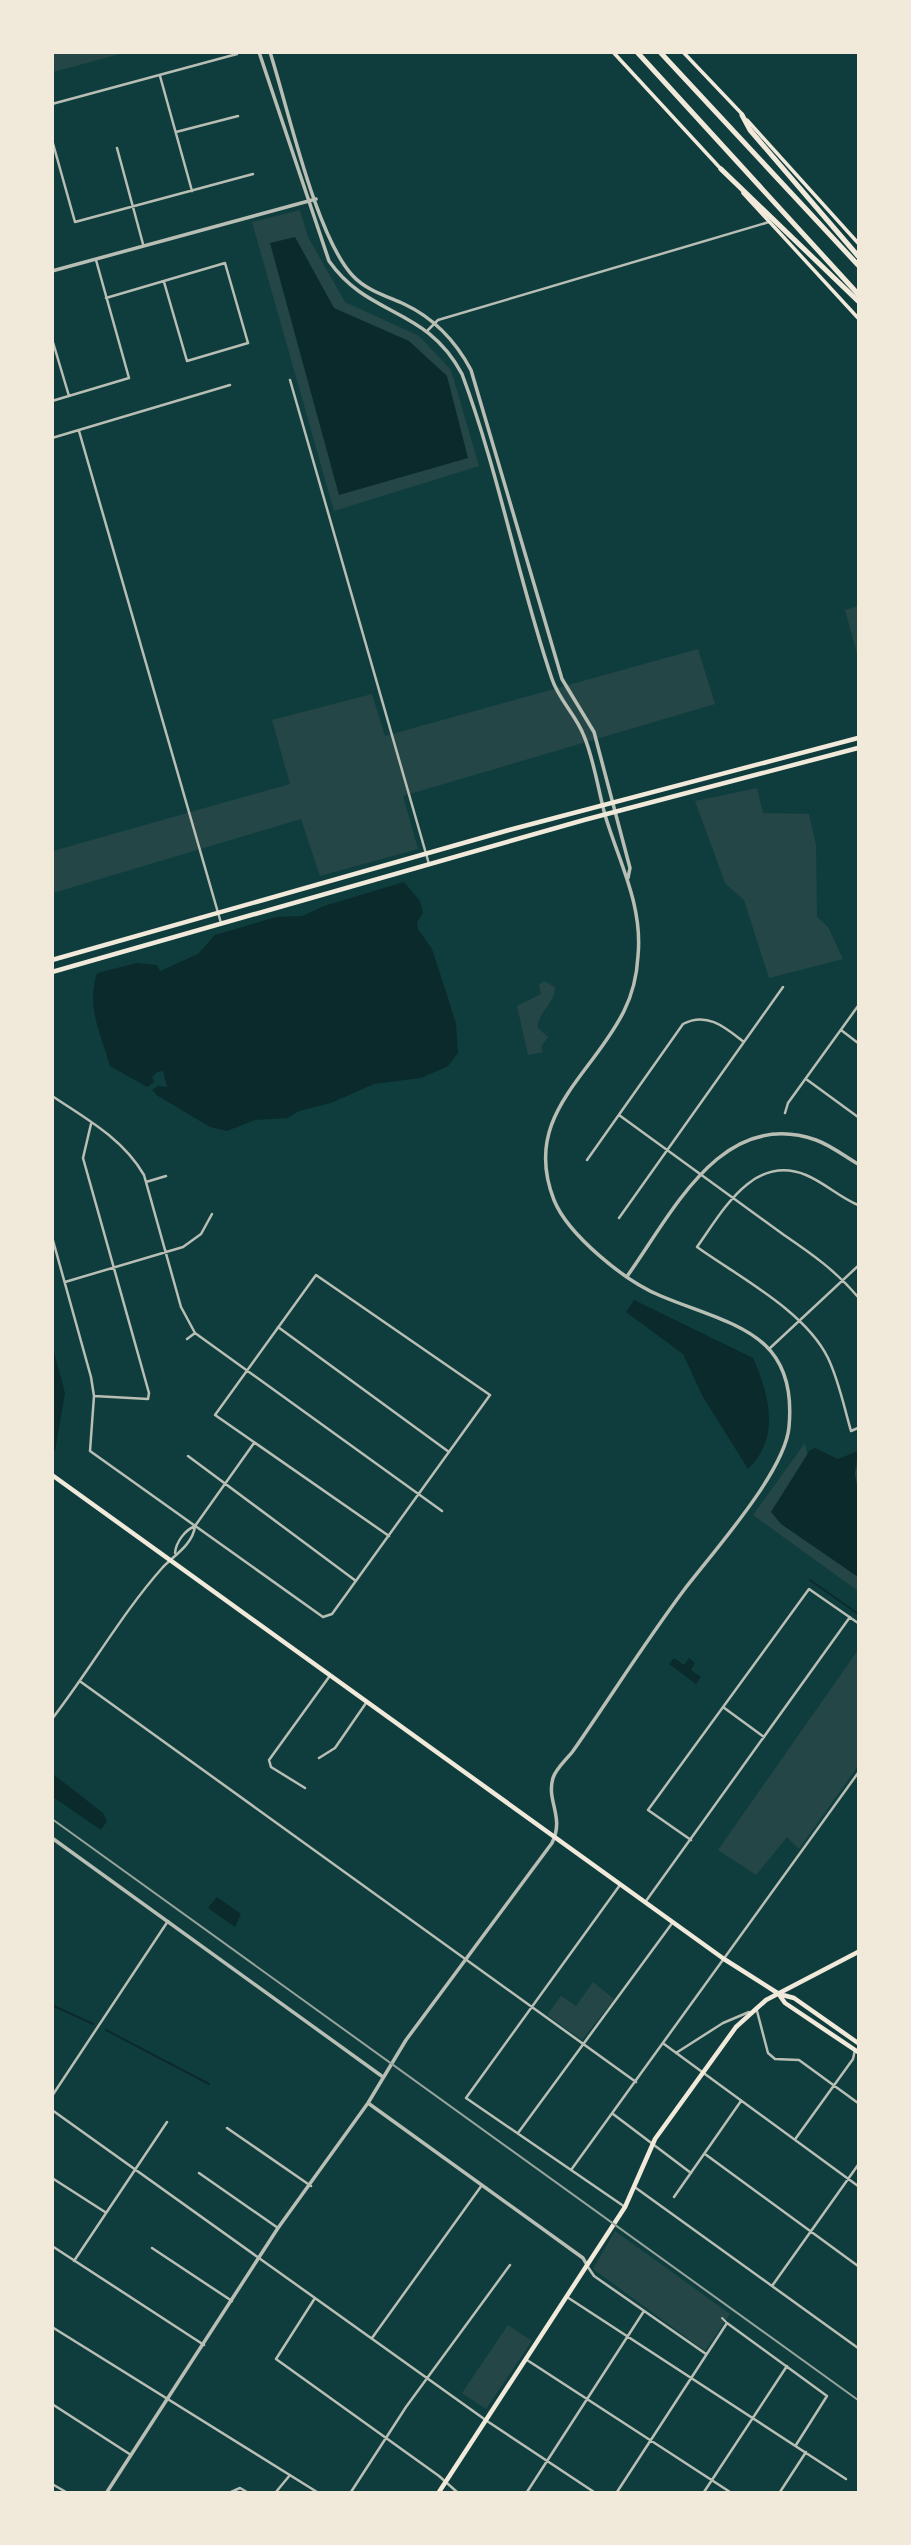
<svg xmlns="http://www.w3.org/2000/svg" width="911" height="2545" viewBox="0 0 911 2545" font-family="Inter,sans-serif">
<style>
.green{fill:#244646}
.water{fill:#0a2a2b}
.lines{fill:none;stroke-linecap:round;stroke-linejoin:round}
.stream{stroke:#0a2a2b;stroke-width:2}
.service{stroke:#b8beb3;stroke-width:2}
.minor{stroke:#b8beb3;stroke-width:2.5}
.tertiary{stroke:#b8beb3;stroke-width:3.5}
.secondary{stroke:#f1e9da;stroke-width:3.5}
.primary{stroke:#f1e9da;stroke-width:4.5}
.motorway{stroke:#f1e9da;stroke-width:5}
.rail{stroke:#97a49c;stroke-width:2}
</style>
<rect width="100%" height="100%" fill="#0f3d3e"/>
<path class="green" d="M 53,53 L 124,53 L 53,72 Z
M 300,210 L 308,237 L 345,302 L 419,336 L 451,370 L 479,466 L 334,511 L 252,222 Z
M 858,606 L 858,657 L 845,610 Z
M 698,649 L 715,704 L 403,796 L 418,849 L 320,876 L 301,819 L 53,893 L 53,851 L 290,784 L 272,720 L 372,694 L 385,736 Z
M 757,788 L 763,813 L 809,814 L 816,845 L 817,917 L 828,927 L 843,959 L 769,978 L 744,900 L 725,883 L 695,801 Z
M 544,981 L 555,987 C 555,1004 537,1012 538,1028 L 548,1037 L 541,1047 L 543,1052 L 528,1055 L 517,1006 L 541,994 L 539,984 Z
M 805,1443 L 809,1464 L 858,1468 L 858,1591 L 753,1515 Z
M 858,1650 L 858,1766 L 799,1849 L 787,1837 L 756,1875 L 718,1850 Z
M 593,1982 L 614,1999 L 582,2040 L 547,2015 L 561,1996 L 576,2006 Z
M 615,2231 L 730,2314 L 705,2351 L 593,2269 Z
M 508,2325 L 532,2341 L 486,2409 L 462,2393 Z"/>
<path class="water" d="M 295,237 L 334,308 L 409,341 L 447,376 L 468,458 L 339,495 L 270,243 Z
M 404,882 L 420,901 L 423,913 L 417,922 L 418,929 L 432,949 L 449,1001 L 456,1024 L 458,1053 L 448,1066 L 421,1078 L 374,1084 L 331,1103 L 299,1111 L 288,1118 L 255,1120 L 227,1131 L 210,1127 L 158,1096 L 152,1090 L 158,1086 L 167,1087 L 163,1071 L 157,1072 L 152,1077 L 154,1082 L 147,1087 L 110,1066 C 101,1034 86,1007 97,973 L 137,963 L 157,965 L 160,971 L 198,954 L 215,935 L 276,917 L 302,916 L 324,906 Z
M 634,1300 L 753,1358 C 769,1394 781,1438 748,1469 L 703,1397 L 683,1354 L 626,1312 Z
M 52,1344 L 65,1393 L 55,1451 L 52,1450 Z
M 815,1448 L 838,1459 L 858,1451 L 855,1474 L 858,1490 L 858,1577 L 781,1524 L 771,1512 L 810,1450 Z
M 674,1658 L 684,1665 L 689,1658 L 695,1663 L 691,1670 L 701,1677 L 696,1684 L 669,1664 Z
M 53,1774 L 103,1813 L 107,1821 L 101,1830 L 53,1797 Z
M 217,1897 L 241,1914 L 235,1927 L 208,1908 Z"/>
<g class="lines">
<path class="stream" d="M 810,1580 L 858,1614
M 52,2005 L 93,2024
M 106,2030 L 209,2084"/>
<path class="service" d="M 722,2318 L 726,2322"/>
<path class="minor" d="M 160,76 L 192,191
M 52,104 L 237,54
M 176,132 L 238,116
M 52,140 L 75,222 L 253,174
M 117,148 L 143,244
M 106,298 L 225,263 L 248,343 L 187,361 L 164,282
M 428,330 L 438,320 L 769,222
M 52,339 L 69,396
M 290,380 L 429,864
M 52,401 L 129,378 L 96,260
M 79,431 L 221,923
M 52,438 L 230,385
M 841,1030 L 858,1043
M 806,1079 L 858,1117
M 52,1096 C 87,1119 123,1139 144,1175 L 181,1307 L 195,1333 L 442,1511
M 785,1113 L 788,1103 L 858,1006
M 619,1115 L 784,1235 C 812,1254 836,1271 858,1297
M 91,1124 L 83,1158 L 149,1393 L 148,1399 L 94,1396
M 587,1160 L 683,1024 C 707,1011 726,1028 744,1042
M 146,1182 L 166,1176
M 858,1205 C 839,1197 825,1183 806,1175 C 753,1153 722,1212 697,1247 C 739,1277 805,1311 828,1358 C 839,1381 844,1407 851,1431 L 858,1428
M 619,1218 L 783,987
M 52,1237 L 91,1377 L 94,1396 L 90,1451 L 323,1617 L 332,1614 L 490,1395 L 316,1275 L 215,1415 L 389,1536
M 65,1282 L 183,1247 L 201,1234 L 212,1214
M 278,1327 L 449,1452
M 187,1339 L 195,1333
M 769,1349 L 858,1266
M 188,1456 L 356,1581
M 175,1553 C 176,1542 185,1530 195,1526
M 81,1682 L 636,2082
M 723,1707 L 764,1737
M 52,1719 C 90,1670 122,1613 163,1567 C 175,1555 193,1544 195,1526 L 254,1443
M 319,1758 L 335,1748 L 366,1703
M 305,1788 L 271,1767 L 269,1760 L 329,1677
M 691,1840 L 648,1810 L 809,1589 L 858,1623
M 620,1885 L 466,2098 L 625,2207
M 646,1901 L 850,1617
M 757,2011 L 768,2053 L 775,2059 L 799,2060 L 858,2103
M 664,2044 L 858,2186
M 676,2053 L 723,2023 L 749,2012
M 52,2096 L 168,1921
M 52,2110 L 487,2421 L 594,2492
M 613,2114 L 691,2173
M 227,2128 L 311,2186
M 518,2133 L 673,1922
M 796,2138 L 853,2059 L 855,2050
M 705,2154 L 858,2266
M 571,2170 L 858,1773
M 199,2173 L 278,2228
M 52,2178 L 105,2212
M 636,2188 L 858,2348
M 674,2197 L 741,2101
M 52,2246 L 204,2345
M 152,2248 L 232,2301
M 74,2261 L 167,2122
M 588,2267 L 594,2276 L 706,2354
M 772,2286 L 858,2165
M 567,2297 L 846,2479
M 315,2298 L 276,2359 L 439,2476 L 457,2492
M 52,2327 L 317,2492
M 372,2338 L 482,2185
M 527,2360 L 730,2492
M 52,2404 L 131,2455
M 52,2484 L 66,2492
M 231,2492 L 240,2488 L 247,2492
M 276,2492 L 290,2475
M 351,2492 L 406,2407 L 510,2265
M 527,2492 L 644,2311
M 617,2492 L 727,2323 L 827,2396 L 796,2445
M 704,2492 L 787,2366
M 780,2492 L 806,2452"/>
<path class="tertiary" d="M 270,52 C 288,108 316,237 353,276 C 366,290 386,296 404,304 C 434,318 455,340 471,370 L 562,679 L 594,732 L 630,868 L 628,878
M 52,271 L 316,199
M 628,1275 C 673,1212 722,1107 816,1140 C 832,1146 844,1156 858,1164
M 52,1838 L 383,2077
M 368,2103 L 583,2258 L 587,2265
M 107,2492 L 278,2228 L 368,2103 L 406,2040 L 552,1843 C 565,1817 546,1801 553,1778 C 556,1768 567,1759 573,1751 C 610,1698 645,1642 684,1590 C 713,1552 785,1472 789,1427 C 798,1331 730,1325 661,1296 C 626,1282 568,1235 554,1200 C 521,1116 592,1076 624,1011 C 632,995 637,974 638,956 C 643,905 619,862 605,815 C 598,789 594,760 584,736 C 576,715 559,700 552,679 C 518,579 499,473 462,374 C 426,306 369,318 329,261 L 259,52"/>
<path class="secondary" d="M 613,52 L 721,169
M 683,52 L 742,114
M 747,120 L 858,243
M 743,193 L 858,318"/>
<path class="primary" d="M 52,960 L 509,830 L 858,738
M 52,972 L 584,820 L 858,748
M 52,1475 L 724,1959 L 779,1994 L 794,1998 L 858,2043
M 780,1996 L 785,2003 L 858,2052
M 439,2492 L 625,2207 L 655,2139 L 736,2027 L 766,2000 L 858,1952"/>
<path class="motorway" d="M 637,52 L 858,294
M 660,52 L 858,265
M 742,115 L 750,130 L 858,256
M 721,169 L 858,301"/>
<path class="rail" d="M 52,1819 L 858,2400"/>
</g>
<rect width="911" height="2545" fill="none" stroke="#f1e9da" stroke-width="108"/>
</svg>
